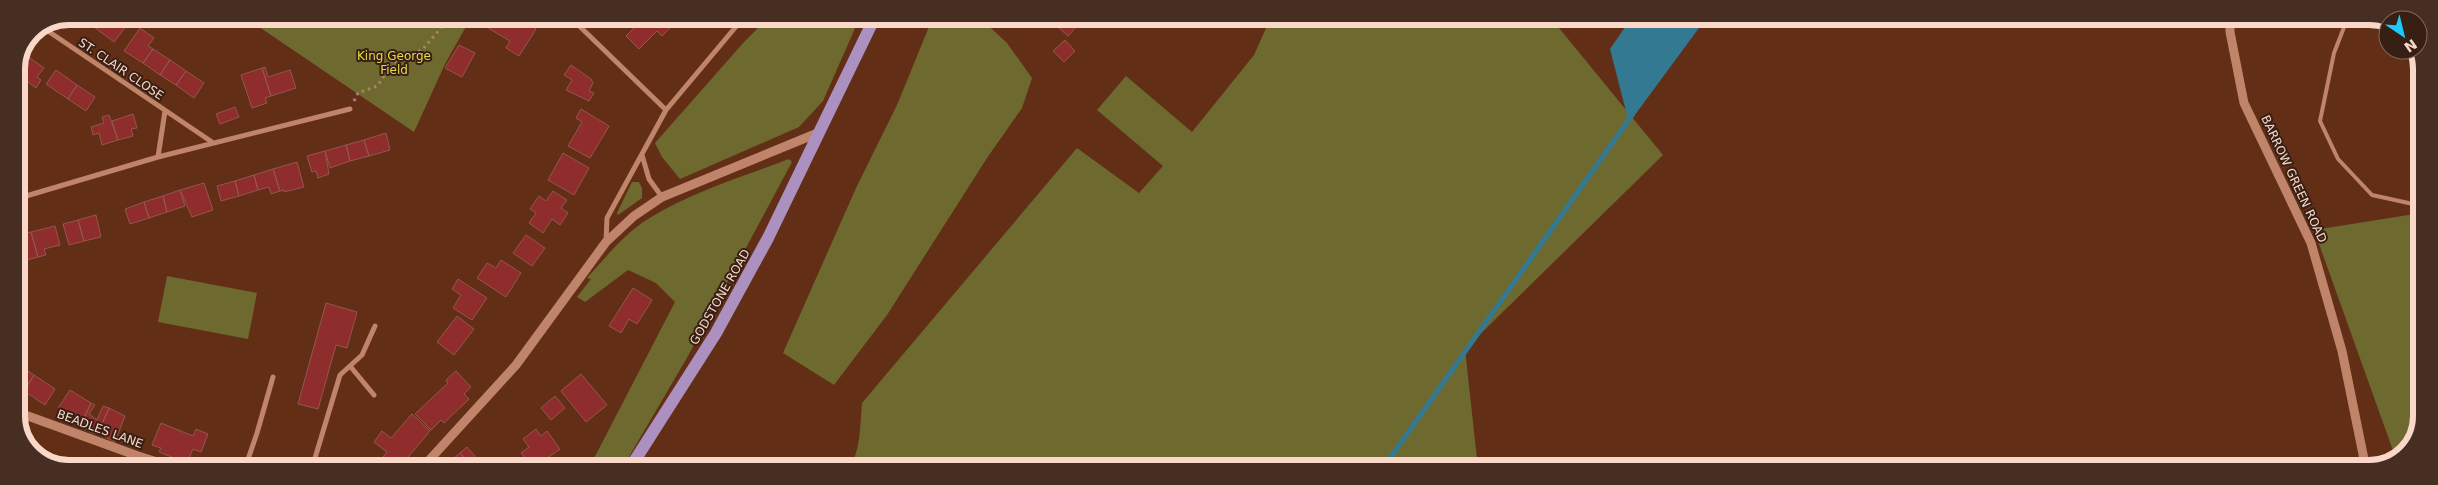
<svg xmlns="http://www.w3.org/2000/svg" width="2438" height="485" viewBox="0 0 2438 485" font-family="'DejaVu Sans',sans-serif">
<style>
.green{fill:#6e692f}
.water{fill:#347992}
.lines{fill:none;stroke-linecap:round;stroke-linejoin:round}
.stream{stroke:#347992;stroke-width:5}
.building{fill:#8e2d2b;stroke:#935651}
.path{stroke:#ab816d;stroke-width:3;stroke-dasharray:2.5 4;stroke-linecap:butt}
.service{stroke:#bf8469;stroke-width:4}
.minor{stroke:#bf8469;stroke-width:5}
.tertiary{stroke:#bf8469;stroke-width:9}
.primary{stroke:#ac91c0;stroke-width:12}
.labels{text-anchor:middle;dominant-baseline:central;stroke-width:4;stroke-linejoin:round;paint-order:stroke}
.park-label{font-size:12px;fill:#e5da46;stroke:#371f14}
.street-label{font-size:12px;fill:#f9d8ca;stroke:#371f14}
.rim{fill:none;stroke:#f9d8ca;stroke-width:6}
</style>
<rect width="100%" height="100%" fill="#622f16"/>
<path class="green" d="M 243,16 L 472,16 L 445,64 L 414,132 Z
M 769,17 L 860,17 L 823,101 L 799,127 L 680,179 L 662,157 L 655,143 L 744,42 Z
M 933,17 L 979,17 L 1007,43 L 1032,78 L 1022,108 L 987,158 L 887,315 L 834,385 L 783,353 L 856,188 L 897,105 Z
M 1271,17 L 1550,17 L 1663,155 L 1465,349 L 1478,468 L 849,468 C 861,451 860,424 862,403 L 1077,148 L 1139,193 L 1163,166 L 1097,110 L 1126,76 L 1192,132 L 1254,55 Z
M 789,159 L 792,162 L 688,356 L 623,467 L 589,468 L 675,302 L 656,283 L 628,270 L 585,302 L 577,297 L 591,279 L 587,278 C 606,257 624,234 648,219 C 691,192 742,177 789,159 Z
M 632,182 L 639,182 L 642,188 L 642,198 L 618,215 L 617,213 Z
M 2421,213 L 2421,426 L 2405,454 L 2395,456 L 2314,230 Z
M 167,276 L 257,293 L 248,339 L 158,322 Z
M 2121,457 L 2135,469 L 2101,469 Z"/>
<path class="water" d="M 1632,17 L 1707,17 L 1629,123 L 1610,49 Z"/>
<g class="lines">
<path class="stream" d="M 1383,468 L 1632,115"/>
</g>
<path class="building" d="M 82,16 L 102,16 L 94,27 Z
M 102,16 L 116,16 L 127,25 L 114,42 L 94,27 Z
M 495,16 L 515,16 L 536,29 L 519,56 L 506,48 L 510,41 L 488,28 Z
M 646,16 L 663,16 L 672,26 L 662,36 L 657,31 L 639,49 L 626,36 Z
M 1054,17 L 1085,17 L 1068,36 L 1051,21 Z
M 140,28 L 154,38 L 148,46 L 153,49 L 143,63 L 124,51 Z
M 1065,40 L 1075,51 L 1064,62 L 1053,51 Z
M 459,45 L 475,53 L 462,77 L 445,68 Z
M 153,49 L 170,60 L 160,75 L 143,63 Z
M 23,53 L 44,68 L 37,77 L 41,80 L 36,88 L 16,73 Z
M 170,60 L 186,71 L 176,85 L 160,75 Z
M 571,65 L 591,79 L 593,83 L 589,91 L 594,93 L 589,101 L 566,90 L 572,80 L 564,75 Z
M 265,67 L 268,77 L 290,70 L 296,88 L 271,96 L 262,68 Z
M 262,68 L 271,96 L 265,98 L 267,103 L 252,108 L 241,75 Z
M 56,70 L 77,85 L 68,99 L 46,84 Z
M 186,71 L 204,83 L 194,98 L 176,85 Z
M 77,85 L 95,97 L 86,111 L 68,99 Z
M 235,107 L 239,117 L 220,124 L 216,114 Z
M 581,109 L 609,126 L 590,158 L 568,146 L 582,122 L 576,118 Z
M 133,114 L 137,128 L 131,129 L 133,136 L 118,140 L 112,121 Z
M 109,115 L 118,140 L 102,145 L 99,133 L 93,135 L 91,127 L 104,123 L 102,117 Z
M 386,133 L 390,150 L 369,156 L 364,140 Z
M 364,140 L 369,156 L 350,161 L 346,145 Z
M 346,145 L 350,161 L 330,168 L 325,151 Z
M 325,151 L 329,174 L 318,178 L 316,171 L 312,172 L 307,156 Z
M 563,153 L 589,168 L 574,195 L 548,180 Z
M 297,162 L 304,187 L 284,192 L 284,190 L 280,191 L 273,169 Z
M 273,169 L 280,191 L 271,194 L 269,187 L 258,190 L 254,175 Z
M 254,175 L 258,190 L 239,196 L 235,181 Z
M 235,181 L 239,196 L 221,201 L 217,186 Z
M 204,183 L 213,210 L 192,217 L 180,190 Z
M 180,190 L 185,206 L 167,212 L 163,196 Z
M 553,191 L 567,200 L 561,208 L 568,213 L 560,225 L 552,219 L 543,233 L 529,223 L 536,213 L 530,209 L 539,196 L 546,201 Z
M 163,196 L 167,212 L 149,218 L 144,202 Z
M 144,202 L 149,218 L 130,224 L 125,209 Z
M 96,215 L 101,237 L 84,241 L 78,220 Z
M 78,220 L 84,241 L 69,245 L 63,224 Z
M 55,226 L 60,245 L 44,249 L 46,255 L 38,257 L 31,232 Z
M 31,232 L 38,257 L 16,263 L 16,236 Z
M 526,235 L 545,248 L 532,266 L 513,253 Z
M 501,260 L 521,273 L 506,297 L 477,278 L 487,263 L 496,268 Z
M 458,279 L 487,298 L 472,320 L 453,308 L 461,295 L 452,289 Z
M 633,288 L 652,300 L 637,324 L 629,319 L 621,333 L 609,326 Z
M 326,303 L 357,312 L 347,348 L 336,345 L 318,409 L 298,404 Z
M 457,316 L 474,329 L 454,355 L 437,342 Z
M 17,364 L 34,375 L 24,391 L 17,386 Z
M 456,371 L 471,387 L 464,394 L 469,399 L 444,423 L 441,420 L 431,430 L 415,414 L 448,383 L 446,380 Z
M 581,374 L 607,405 L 586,422 L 561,391 Z
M 34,375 L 55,389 L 45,405 L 24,391 Z
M 70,390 L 91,403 L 81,422 L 58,408 Z
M 555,396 L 565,408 L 551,420 L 541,408 Z
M 91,403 L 95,405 L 89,414 L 97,420 L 103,406 L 109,408 L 98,433 L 92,433 L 81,426 Z
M 109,408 L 125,416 L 115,442 L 98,433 Z
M 412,414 L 430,431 L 399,468 L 362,468 L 363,462 L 377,465 L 387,452 L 374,442 L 382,431 L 391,438 Z
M 161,423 L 193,436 L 196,429 L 208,434 L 201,452 L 193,449 L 187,463 L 159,452 L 161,448 L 152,445 Z
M 536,429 L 541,436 L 547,431 L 560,449 L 533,468 L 521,453 L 529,447 L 523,439 Z
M 467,447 L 480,462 L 474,468 L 460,453 Z
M 39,452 L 49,456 L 47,461 L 37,456 Z
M 460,453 L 473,468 L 461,468 L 453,459 Z"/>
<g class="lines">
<path class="path" d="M 354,101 L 358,93 L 377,86 L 392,65 L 423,49 L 451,16"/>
<path class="service" d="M 2348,17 L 2334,53 L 2320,121 L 2338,159 L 2372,195 L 2413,204 L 2421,202"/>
<path class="minor" d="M 569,16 L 666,110
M 42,27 L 212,142
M 642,155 L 649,179 L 662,197
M 158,157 L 165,111
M 16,199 L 158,157 L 350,109
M 606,241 L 607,218 L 666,110 L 744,17
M 350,366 L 374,395
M 245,468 L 257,433 L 273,377
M 312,468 L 340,375 L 362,355 L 375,326"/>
<path class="tertiary" d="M 2230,17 L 2230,32 L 2244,103 L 2311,243 L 2342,351 L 2366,469
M 17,412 L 138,456 L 176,468
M 422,468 L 516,365 L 606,242 L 634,216 L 662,197 L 820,132"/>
<path class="primary" d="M 630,468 L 716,333 L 768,238 L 875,17"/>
</g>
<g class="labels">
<g class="park-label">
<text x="394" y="56">King George<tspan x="394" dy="14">Field</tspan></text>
</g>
<g class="street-label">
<text transform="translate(121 69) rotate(34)">ST. CLAIR CLOSE</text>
<text transform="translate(2294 179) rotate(65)">BARROW GREEN ROAD</text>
<text transform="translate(720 297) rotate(-60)">GODSTONE ROAD</text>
<text transform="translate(100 429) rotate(20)">BEADLES LANE</text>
</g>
</g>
<path d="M0 0H2438V485H0ZM69 25H2369A44 44 0 0 1 2413 69V416A44 44 0 0 1 2369 460H69A44 44 0 0 1 25 416V69A44 44 0 0 1 69 25Z" fill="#472e23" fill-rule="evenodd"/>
<path class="rim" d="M69 25H2369A44 44 0 0 1 2413 69V416A44 44 0 0 1 2369 460H69A44 44 0 0 1 25 416V69A44 44 0 0 1 69 25Z"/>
<g transform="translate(2403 35) rotate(145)"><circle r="24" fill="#371f14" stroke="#85695d"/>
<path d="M0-4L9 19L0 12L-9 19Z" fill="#1bc9fc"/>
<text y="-8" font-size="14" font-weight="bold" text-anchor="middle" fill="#f9d8ca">N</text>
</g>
</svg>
